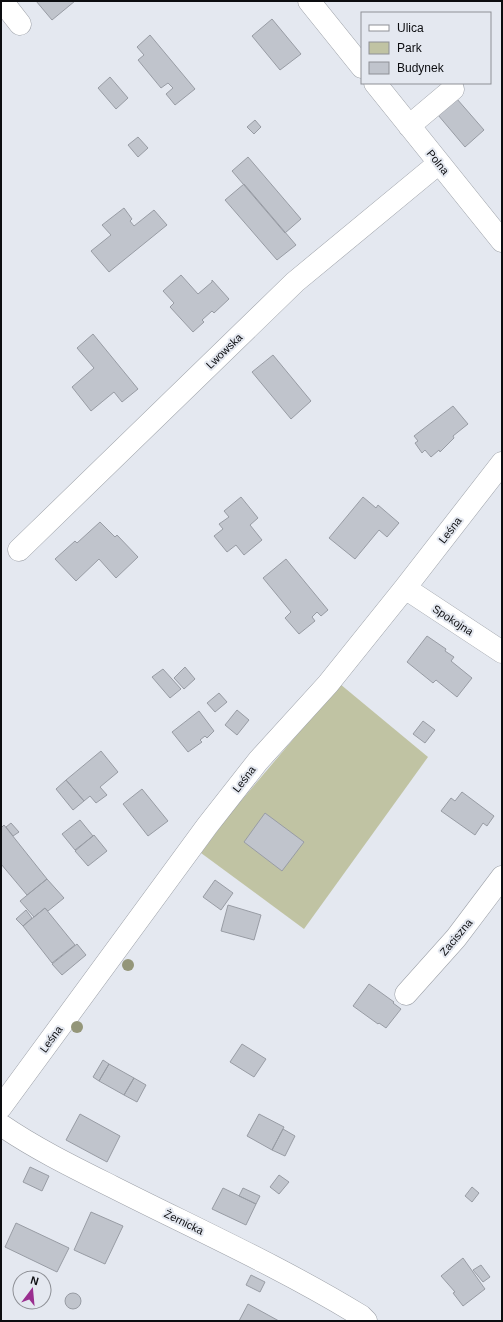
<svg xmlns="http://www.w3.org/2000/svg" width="503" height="1322" viewBox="0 0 503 1322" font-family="Arial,sans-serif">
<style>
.green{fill:#c0c3a3}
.building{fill:#c0c4cc;stroke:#989ca4}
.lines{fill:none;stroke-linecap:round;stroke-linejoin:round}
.minor-casing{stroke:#9da1a8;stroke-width:23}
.minor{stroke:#fff;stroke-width:22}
.tree{fill:#949679}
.labels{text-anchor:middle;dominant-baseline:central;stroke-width:4;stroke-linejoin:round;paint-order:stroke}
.street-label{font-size:11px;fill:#0c0d10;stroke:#e4e8f0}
</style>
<rect width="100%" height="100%" fill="#e4e8f0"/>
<path class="green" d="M 340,684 L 428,757 L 304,929 L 201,853 L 229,815 Z"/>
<path class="building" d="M 36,1 L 75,1 L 52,20 Z
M 272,19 L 301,54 L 280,70 L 252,36 Z
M 150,35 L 195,89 L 175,105 L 166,94 L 173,88 L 168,83 L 161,88 L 138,60 L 144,55 L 137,47 Z
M 110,77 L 128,98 L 116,109 L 98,88 Z
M 457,99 L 484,130 L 465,147 L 438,115 Z
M 255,120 L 261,127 L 254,134 L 247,127 Z
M 138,137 L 148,148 L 138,157 L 128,145 Z
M 248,157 L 301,219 L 285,233 L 232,171 Z
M 244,184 L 296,245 L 277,260 L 225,200 Z
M 124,208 L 132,219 L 130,221 L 134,226 L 154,210 L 167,225 L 109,272 L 91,251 L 111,235 L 102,225 Z
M 181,275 L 198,294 L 212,282 L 212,280 L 229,299 L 214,313 L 212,311 L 202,320 L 204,322 L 193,332 L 170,307 L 174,303 L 163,291 Z
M 93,334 L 138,389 L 122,402 L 114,392 L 91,411 L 72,387 L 94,368 L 77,348 Z
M 273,355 L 311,401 L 291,419 L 252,372 Z
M 453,406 L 468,424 L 453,436 L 454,438 L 440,452 L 439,450 L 431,457 L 425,450 L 422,453 L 415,443 L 418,441 L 414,436 Z
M 241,497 L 258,518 L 250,525 L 262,540 L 244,555 L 236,545 L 227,552 L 214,536 L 223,529 L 219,524 L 229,517 L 224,511 Z
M 363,497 L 376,508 L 378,505 L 399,523 L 387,537 L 379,530 L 355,559 L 329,538 Z
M 100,522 L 115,537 L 117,535 L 138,557 L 116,578 L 99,559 L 76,581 L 55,559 L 75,541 L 77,543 Z
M 286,559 L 328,610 L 321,616 L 317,612 L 312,617 L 315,621 L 299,634 L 285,618 L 291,612 L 263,578 Z
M 427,636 L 446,649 L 445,651 L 454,657 L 451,661 L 472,678 L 457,697 L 436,680 L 433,683 L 407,662 Z
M 185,667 L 195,679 L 184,689 L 174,678 Z
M 163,669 L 181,689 L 170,698 L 152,677 Z
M 219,693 L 227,702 L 215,712 L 207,703 Z
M 237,710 L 249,720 L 237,735 L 225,725 Z
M 199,711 L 214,731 L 207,738 L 205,736 L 200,740 L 202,742 L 188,752 L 172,732 Z
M 423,721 L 435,730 L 425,743 L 413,734 Z
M 101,751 L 118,772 L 100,787 L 107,795 L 96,803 L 90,796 L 84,801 L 66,780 Z
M 66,780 L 84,801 L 73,810 L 56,789 Z
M 142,789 L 168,821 L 148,836 L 123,804 Z
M 462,792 L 494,816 L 487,826 L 483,823 L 475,835 L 441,811 L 451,798 L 455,801 Z
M 265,813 L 304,842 L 282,871 L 244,842 Z
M 80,820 L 93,836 L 75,850 L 62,834 Z
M 11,823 L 19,832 L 13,836 L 6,827 Z
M 4,825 L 47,879 L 27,895 L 1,864 L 1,828 Z
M 94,835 L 107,851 L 88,866 L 75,851 Z
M 47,879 L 64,898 L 48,911 L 45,908 L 34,917 L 20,901 Z
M 215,880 L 233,893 L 221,910 L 203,897 Z
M 228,905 L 261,915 L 254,940 L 221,931 Z
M 45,908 L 75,945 L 52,963 L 23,926 Z
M 26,910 L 32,918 L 23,926 L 16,919 Z
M 77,944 L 86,955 L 62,975 L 52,964 Z
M 369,984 L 394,1002 L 393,1003 L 401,1009 L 386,1028 L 379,1023 L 378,1024 L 353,1006 Z
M 242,1044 L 266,1059 L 254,1077 L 230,1062 Z
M 103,1060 L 109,1064 L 99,1081 L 93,1077 Z
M 109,1064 L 134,1078 L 124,1095 L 99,1081 Z
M 134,1078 L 146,1085 L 137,1102 L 124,1095 Z
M 80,1114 L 120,1136 L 107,1162 L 66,1140 Z
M 259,1114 L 284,1127 L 272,1150 L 247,1136 Z
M 283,1129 L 295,1136 L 285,1156 L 272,1150 Z
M 30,1167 L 49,1176 L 42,1191 L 23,1182 Z
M 279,1175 L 289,1182 L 279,1194 L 270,1187 Z
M 472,1187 L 479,1193 L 472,1202 L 465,1196 Z
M 223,1188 L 256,1204 L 246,1225 L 212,1209 Z
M 243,1188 L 260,1196 L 256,1204 L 239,1196 Z
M 91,1212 L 123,1226 L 105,1264 L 74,1250 Z
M 16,1223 L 69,1248 L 57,1272 L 5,1247 Z
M 463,1258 L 485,1289 L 463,1306 L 453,1293 L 455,1292 L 441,1276 Z
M 481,1265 L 490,1277 L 483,1282 L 473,1270 Z
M 251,1275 L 265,1282 L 260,1292 L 246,1285 Z
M65 1301a8 8 0 1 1 16 0a8 8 0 1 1-16 0Z
M 248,1304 L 279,1321 L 239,1321 Z"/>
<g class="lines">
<g class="minor-casing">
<path id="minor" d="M 2,1 L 20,24
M 309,1 L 362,67
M 375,83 L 502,241
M 409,126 L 453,89
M 19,550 L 295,282 L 439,163
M 405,588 L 502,652
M 406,994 L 456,938 L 502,877
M 1,1107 L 207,826 L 258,761 L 328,684 L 405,588 L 502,463
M 1,1125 C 36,1149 75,1168 113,1187 C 196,1229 281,1267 361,1316 L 366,1321"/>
</g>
<use href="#minor" class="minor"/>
</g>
<g class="tree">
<circle cx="128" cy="965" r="6"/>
<circle cx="77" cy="1027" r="6"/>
</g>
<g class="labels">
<g class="street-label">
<text transform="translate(438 162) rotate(51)">Polna</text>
<text transform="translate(224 351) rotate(-44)">Lwowska</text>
<text transform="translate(450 530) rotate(-52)">Leśna</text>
<text transform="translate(453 620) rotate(33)">Spokojna</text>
<text transform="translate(244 779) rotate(-52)">Leśna</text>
<text transform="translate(456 937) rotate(-50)">Zaciszna</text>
<text transform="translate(51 1039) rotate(-54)">Leśna</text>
<text transform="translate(184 1222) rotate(26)">Żernicka</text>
</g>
</g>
<rect width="503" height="1322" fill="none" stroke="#0c0d10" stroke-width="4"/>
<rect x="361" y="12" width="130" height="72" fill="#e4e8f0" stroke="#8e9096"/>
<rect x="369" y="25" width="20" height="6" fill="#ffffff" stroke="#8e9096"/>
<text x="397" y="32" font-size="12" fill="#0c0d10">Ulica</text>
<rect x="369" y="42" width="20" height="12" fill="#c0c3a3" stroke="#8e9096"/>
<text x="397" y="52" font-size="12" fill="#0c0d10">Park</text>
<rect x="369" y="62" width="20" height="12" fill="#c0c4cc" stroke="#8e9096"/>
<text x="397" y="72" font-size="12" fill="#0c0d10">Budynek</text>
<g transform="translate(32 1290) rotate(16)"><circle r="19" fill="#e4e8f0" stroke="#8e9096"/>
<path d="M0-3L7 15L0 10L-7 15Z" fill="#9a2e8f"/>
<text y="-6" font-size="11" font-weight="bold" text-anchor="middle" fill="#0c0d10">N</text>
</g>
</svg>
